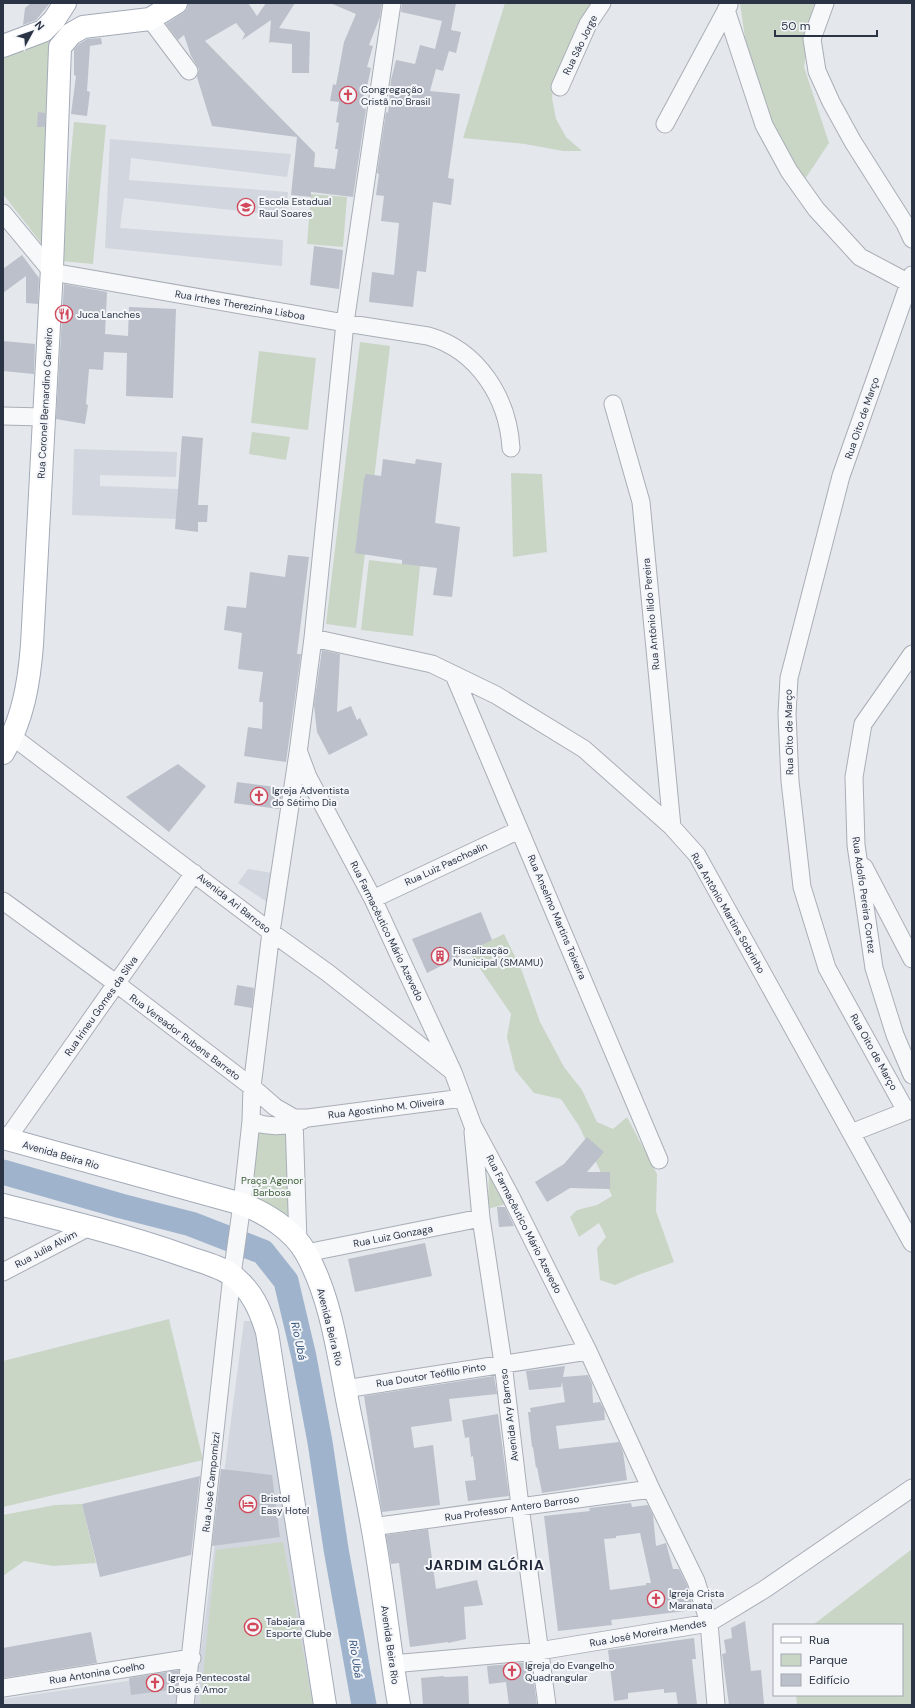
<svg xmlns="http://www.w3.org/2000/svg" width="915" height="1708" font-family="'DM Sans',sans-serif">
<rect width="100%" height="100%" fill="#e4e7ec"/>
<path fill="#d2d6de" d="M 110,139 L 291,154 L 287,177 L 131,158 L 129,180 L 288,192 L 286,216 L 124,198 L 120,228 L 283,240 L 282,266 L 105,248 Z
M 74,449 L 177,452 L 176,477 L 100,475 L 100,486 L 178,489 L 177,519 L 72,515 Z
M 248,869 L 279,874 L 273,906 L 238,883 Z
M 244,1321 L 258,1321 L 320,1705 L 3,1705 L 3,1699 L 189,1672 L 198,1672 Z"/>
<path fill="#c9d6c5" d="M 505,3 L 590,3 L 554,78 L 552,98 L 556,119 L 566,137 L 582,151 L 563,151 L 525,144 L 463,138 Z
M 740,3 L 816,3 L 813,7 L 804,67 L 829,143 L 803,182 L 770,124 L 747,52 Z
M 49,40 L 45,248 L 3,194 L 3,57 Z
M 74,122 L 106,125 L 93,264 L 61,261 Z
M 311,194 L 347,197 L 343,247 L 307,244 Z
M 360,342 L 390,346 L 356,628 L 326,624 Z
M 259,351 L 316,358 L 308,430 L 251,423 Z
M 252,432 L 290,437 L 286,460 L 249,454 Z
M 511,473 L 542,474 L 547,552 L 513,557 Z
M 369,560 L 420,566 L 413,636 L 361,630 Z
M 504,934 L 522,971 L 540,1022 L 564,1067 L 582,1090 L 597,1122 L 613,1129 L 627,1117 L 657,1174 L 656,1211 L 674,1262 L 638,1275 L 615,1285 L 600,1280 L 597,1248 L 606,1237 L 599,1223 L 579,1237 L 570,1217 L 577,1210 L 597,1205 L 612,1196 L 579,1126 L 561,1099 L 534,1093 L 515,1070 L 507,1037 L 511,1014 L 468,951 Z
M 289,1129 L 294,1218 L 252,1198 L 255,1133 Z
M 489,1171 L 509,1203 L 488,1209 Z
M 169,1319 L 203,1460 L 3,1507 L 3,1361 Z
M 82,1504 L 96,1563 L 53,1566 L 24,1561 L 3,1576 L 3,1515 L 55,1505 Z
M 283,1542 L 313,1705 L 200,1705 L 216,1550 Z
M 912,1549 L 912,1705 L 797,1705 L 796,1695 L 902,1695 L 902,1625 L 813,1625 Z"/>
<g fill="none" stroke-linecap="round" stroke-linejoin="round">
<path stroke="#9fb4cc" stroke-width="25" d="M 3,1172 L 121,1206 L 191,1224 L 263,1252 L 286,1281 L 304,1357 L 320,1442 L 336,1549 L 364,1705"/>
</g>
<path fill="#bbc0ca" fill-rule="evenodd" d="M 31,3 L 50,3 L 36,20 L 23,25 L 25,8 Z
M 188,3 L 248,3 L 257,16 L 266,3 L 295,3 L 279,28 L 310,32 L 309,73 L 292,73 L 292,44 L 270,42 L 269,44 L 271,20 L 242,40 L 245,34 L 236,23 L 205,41 L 315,153 L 314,167 L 335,169 L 338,149 L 335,149 L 339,123 L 336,122 L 339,102 L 330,101 L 333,84 L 336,85 L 344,42 L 356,14 L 330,3 L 382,3 L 380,17 L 369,45 L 373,46 L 367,67 L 371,68 L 367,87 L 365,86 L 362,108 L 366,109 L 353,197 L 311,192 L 311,197 L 291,195 L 297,137 L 212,126 L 197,77 L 199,69 L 191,56 L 184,35 L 178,40 L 166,24 L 183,13 L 187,9 Z
M 402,3 L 456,3 L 451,30 L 461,32 L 456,53 L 449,51 L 443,71 L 436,69 L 430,91 L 460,94 L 448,178 L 454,179 L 451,205 L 433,202 L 426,272 L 417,271 L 413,307 L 369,302 L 372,272 L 394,275 L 399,223 L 381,221 L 384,196 L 376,195 L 379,174 L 377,173 L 386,112 L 388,113 L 391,80 L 396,60 L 415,64 L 420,45 L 435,49 L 442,21 L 401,12 Z
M 101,38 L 102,44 L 90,46 L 87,91 L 90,92 L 87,116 L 71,114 L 76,76 L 74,75 L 74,49 L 79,44 L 87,39 Z
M 38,112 L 45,113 L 45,127 L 37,127 Z
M 314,246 L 343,250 L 339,289 L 310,285 Z
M 22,255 L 39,278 L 38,304 L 26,303 L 26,276 L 3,293 L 3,269 Z
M 64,284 L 107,292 L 105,334 L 128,336 L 129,307 L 176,309 L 173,398 L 126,396 L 127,353 L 104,352 L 103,370 L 89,369 L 86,404 L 88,405 L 85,424 L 56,419 Z
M 3,341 L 35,344 L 34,374 L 3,371 Z
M 182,436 L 203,438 L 198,505 L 208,505 L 207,522 L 198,522 L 198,532 L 175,529 Z
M 383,459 L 415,464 L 416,459 L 442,463 L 435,523 L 460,527 L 452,597 L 433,595 L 437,568 L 402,564 L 402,560 L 355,553 L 364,479 L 366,474 L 381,476 Z
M 288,555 L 309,557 L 297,654 L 301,654 L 286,762 L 244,756 L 248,727 L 262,729 L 263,702 L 259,702 L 263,672 L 238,669 L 242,633 L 224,630 L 227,606 L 246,608 L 250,572 L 285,577 Z
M 322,650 L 340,654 L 337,712 L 351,706 L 357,720 L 360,718 L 368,735 L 329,755 L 317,732 L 314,705 Z
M 178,764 L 206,786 L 169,832 L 126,797 Z
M 237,782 L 283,788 L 279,809 L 234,803 Z
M 481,912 L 492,940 L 427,973 L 412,939 Z
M 237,985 L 254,988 L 252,1008 L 234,1005 Z
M 587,1137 L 604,1152 L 587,1172 L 610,1172 L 610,1189 L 570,1188 L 547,1202 L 535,1182 L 564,1164 Z
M 497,1207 L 505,1207 L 514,1226 L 499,1227 Z
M 425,1243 L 432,1276 L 355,1292 L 348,1259 Z
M 565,1366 L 563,1377 L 588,1375 L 592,1384 L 593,1403 L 600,1402 L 604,1409 L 605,1420 L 556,1426 L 559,1449 L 619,1442 L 623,1452 L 627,1480 L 542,1493 L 537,1467 L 536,1468 L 533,1447 L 532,1447 L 528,1412 L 531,1412 L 530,1408 L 565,1402 L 562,1382 L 561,1387 L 529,1390 L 526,1371 Z
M 494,1376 L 497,1394 L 449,1399 L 452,1421 L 411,1427 L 414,1448 L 433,1445 L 440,1505 L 382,1512 L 364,1396 Z
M 498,1414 L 509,1496 L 468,1501 L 465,1481 L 476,1480 L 473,1456 L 471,1457 L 469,1437 L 465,1438 L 462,1420 Z
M 221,1469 L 272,1475 L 280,1537 L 212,1546 Z
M 200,1476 L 191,1555 L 100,1577 L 82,1504 Z
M 631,1503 L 632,1507 L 648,1505 L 653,1515 L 656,1546 L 666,1543 L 673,1569 L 679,1569 L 687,1585 L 694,1610 L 611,1620 L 612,1625 L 558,1631 L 544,1516 L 590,1511 L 589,1508 ZM 640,1533 L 651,1583 L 646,1583 L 646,1585 L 610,1590 L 604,1539 L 616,1538 L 616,1536 Z
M 428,1529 L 436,1589 L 477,1580 L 483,1605 L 464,1607 L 466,1639 L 448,1643 L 448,1642 L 410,1647 L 399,1563 L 391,1564 L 386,1535 Z
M 745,1621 L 751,1671 L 761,1670 L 764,1704 L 729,1705 L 722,1654 L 726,1653 L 724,1640 L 732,1638 L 731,1628 Z
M 91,1632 L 97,1663 L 3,1678 L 3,1648 Z
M 694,1638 L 696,1659 L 692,1659 L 697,1705 L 678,1705 L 676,1692 L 664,1693 L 664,1689 L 628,1693 L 628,1699 L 614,1701 L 608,1650 Z
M 531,1662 L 537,1705 L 509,1705 L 506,1682 L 489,1684 L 487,1666 Z
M 179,1670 L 177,1689 L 131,1695 L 129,1678 Z
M 444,1676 L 444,1677 L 468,1676 L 469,1705 L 423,1705 L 421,1678 Z"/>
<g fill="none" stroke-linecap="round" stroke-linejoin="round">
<defs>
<path id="minor" d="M 825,3 L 812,39 L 817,71 L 831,102 L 853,142 L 905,224 L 912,239
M 726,10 L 764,125 L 789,171 L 816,209 L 860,257 L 909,283
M 150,19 L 189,71
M 560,87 L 588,24 L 602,3
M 665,124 L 729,5
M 3,213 L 52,272 L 345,323 L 428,336 C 478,350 508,398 511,448
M 613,404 L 641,502 L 672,827
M 3,416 L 44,417
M 313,638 L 432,664 L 496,695 L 584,749 L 672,827 L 697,855 L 912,1243
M 912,654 L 863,724 L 854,777 L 856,845 L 874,968 L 895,1035 L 912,1075
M 454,675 L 659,1160
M 13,737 L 271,932 L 328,973 L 451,1070
M 299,753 L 308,777 L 373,899 L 453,1072 L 473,1126 L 511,1197 L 588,1351 L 651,1489 L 696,1581 L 709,1623 L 716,1705
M 864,867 L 912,959
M 373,899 L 519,830
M 3,901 L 117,984 L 252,1087 L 275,1107 L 294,1118 L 308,1118 L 463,1098
M 906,1111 L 827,968 L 802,887 L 790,781 L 787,714 L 789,678 L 841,476 L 912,275
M 294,1118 L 298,1242
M 251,1121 C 269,1128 284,1127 303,1120
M 473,1132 L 481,1218 L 503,1363 L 520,1506 L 547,1705
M 851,1133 L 912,1109
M 7,1139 L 194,873
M 306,1253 L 481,1218
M 3,1272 L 89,1227
M 345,1389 L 588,1351
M 372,1527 L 651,1489
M 392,1664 L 539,1651 L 709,1623 L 765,1589 L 912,1488
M 3,1688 L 192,1658
M 185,1705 L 232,1275 L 242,1204 L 251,1121 L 252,1087 L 271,932 L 298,753 L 313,638 L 345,323 L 392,3"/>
<path id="major" d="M 3,46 L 43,31 L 54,20 L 65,3
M 60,47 L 71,34 L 83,27 L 150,19 L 176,3
M 3,753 C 23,720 29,683 32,645 L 52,268 L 60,47
M 3,1138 L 242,1204 C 266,1213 293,1230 306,1253 C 331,1298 338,1353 348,1404 C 356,1444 365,1485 372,1525 C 383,1585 389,1645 399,1705
M 3,1205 C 64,1220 126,1235 185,1256 C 201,1262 220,1266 233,1276 C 252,1291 260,1309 267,1332 L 325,1705"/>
</defs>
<use href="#minor" stroke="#a9aeb7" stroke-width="19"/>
<use href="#major" stroke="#a3abb8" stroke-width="24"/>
<use href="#minor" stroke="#f7f8fa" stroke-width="17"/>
<use href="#major" stroke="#fff" stroke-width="22"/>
</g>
<defs>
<symbol id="church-ring" viewBox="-11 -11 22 22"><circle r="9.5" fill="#f4f6f9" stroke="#d1495b" stroke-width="1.5"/><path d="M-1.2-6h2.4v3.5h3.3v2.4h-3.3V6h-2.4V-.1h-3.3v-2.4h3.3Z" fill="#d1495b"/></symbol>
<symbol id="school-ring" viewBox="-11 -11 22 22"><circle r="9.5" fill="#f4f6f9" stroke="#d1495b" stroke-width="1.5"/><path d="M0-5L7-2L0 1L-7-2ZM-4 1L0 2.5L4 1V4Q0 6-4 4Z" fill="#d1495b"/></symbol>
<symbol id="restaurant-ring" viewBox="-11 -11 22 22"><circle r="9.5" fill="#f4f6f9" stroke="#d1495b" stroke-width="1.5"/><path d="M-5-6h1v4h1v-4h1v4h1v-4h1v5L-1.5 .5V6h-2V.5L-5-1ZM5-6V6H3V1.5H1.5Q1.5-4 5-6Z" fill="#d1495b"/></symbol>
<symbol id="building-ring" viewBox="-11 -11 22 22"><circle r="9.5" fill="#f4f6f9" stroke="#d1495b" stroke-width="1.5"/><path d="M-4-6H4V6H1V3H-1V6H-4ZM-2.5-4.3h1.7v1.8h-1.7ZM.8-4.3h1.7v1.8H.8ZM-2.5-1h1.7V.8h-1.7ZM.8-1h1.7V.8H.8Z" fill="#d1495b"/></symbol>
<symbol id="hotel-ring" viewBox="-11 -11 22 22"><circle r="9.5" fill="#f4f6f9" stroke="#d1495b" stroke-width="1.5"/><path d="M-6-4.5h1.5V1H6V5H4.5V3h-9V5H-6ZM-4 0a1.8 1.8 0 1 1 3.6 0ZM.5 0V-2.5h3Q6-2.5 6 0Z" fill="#d1495b"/></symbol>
<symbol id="stadium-ring" viewBox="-11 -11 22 22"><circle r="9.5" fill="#f4f6f9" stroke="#d1495b" stroke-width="1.5"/><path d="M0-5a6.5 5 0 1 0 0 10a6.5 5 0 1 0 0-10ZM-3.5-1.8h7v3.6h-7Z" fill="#d1495b"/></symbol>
</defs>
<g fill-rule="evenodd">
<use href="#church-ring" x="338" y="85" width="20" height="20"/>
<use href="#school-ring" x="236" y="197" width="20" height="20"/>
<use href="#restaurant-ring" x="54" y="304" width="20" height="20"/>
<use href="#church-ring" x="249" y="786" width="20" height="20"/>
<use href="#building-ring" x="430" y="946" width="20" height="20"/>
<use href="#hotel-ring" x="238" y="1494" width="20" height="20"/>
<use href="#church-ring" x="646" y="1589" width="20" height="20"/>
<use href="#stadium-ring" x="243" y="1617" width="20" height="20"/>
<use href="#church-ring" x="502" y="1661" width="20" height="20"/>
<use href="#church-ring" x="145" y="1673" width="20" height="20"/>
</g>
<g text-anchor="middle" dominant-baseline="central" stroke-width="4" stroke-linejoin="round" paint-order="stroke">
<g font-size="10" fill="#2b3445" stroke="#f4f6f9">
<text transform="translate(580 45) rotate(-64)">Rua São Jorge</text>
<text transform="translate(240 305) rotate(10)">Rua Irthes Therezinha Lisboa</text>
<text transform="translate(45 403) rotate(-87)">Rua Coronel Bernardino Carneiro</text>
<text transform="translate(862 418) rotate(-71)">Rua Oito de Março</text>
<text transform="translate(651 614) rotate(-95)">Rua Antônio Ilido Pereira</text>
<text transform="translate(789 732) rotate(-91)">Rua Oito de Março</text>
<text transform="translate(446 864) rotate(-25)">Rua Luiz Paschoalin</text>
<text transform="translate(864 895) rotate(82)">Rua Adolfo Pereira Cortez</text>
<text transform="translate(234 903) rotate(38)">Avenida Ari Barroso</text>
<text transform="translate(728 913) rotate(60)">Rua Antônio Martins Sobrinho</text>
<text transform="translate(557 917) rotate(67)">Rua Anselmo Martins Teixeira</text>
<text transform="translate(387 931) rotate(64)">Rua Farmacêutico Mário Azevedo</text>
<text transform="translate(101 1006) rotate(-55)">Rua Irineu Gomes da Silva</text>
<text transform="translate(185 1037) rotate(37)">Rua Vereador Rubens Barreto</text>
<text transform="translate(874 1052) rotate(61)">Rua Oito de Março</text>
<text transform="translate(386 1108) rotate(-7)">Rua Agostinho M. Oliveira</text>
<text transform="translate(61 1155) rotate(16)">Avenida Beira Rio</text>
<text transform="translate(524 1224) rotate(63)">Rua Farmacêutico Mário Azevedo</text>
<text transform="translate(393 1236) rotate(-11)">Rua Luiz Gonzaga</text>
<text transform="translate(46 1249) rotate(-28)">Rua Julia Alvim</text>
<text transform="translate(330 1327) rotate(76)">Avenida Beira Rio</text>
<text transform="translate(431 1375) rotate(-9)">Rua Doutor Teófilo Pinto</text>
<text transform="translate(509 1415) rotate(-97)">Avenida Ary Barroso</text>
<text transform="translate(211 1482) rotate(-84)">Rua José Campomizzi</text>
<text transform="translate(512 1508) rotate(-8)">Rua Professor Antero Barroso</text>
<text transform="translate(648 1633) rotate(-10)">Rua José Moreira Mendes</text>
<text transform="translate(390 1645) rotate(82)">Avenida Beira Rio</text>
<text transform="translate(97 1673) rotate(-9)">Rua Antonina Coelho</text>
</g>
<g font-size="10" fill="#2b3445" stroke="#f4f6f9" text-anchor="start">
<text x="361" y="89">Congregação<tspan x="361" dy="12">Cristã no Brasil</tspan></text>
<text x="259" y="201">Escola Estadual<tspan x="259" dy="12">Raul Soares</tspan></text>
<text x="77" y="314">Juca Lanches</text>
<text x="272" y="790">Igreja Adventista<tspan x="272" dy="12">do Sétimo Dia</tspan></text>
<text x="453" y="950">Fiscalização<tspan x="453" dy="12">Municipal (SMAMU)</tspan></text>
<text x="261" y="1498">Bristol<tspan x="261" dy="12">Easy Hotel</tspan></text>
<text x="669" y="1593">Igreja Crista<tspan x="669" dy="12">Maranata</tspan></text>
<text x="266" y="1621">Tabajara<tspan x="266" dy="12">Esporte Clube</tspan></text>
<text x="525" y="1665">Igreja do Evangelho<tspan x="525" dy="12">Quadrangular</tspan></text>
<text x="168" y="1677">Igreja Pentecostal<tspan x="168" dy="12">Deus é Amor</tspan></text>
</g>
<g font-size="10" fill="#3f6138" stroke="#f4f6f9">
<text x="272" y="1180">Praça Agenor<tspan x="272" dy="12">Barbosa</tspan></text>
</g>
<g font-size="11" font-style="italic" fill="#34527a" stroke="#f4f6f9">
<text transform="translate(299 1341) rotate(78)">Rio Ubá</text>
<text transform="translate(356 1659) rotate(81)">Rio Ubá</text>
</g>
<g font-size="14" font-weight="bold" letter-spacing="1" fill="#1d2536" stroke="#f4f6f9">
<text x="485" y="1565">JARDIM GLÓRIA</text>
</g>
</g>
<rect width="915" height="1708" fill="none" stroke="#2b3445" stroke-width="8"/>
<rect x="773" y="1624" width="130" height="72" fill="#f4f6f9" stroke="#a4a8b1"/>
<rect x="781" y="1637" width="20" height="6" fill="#ffffff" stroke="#a4a8b1"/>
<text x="809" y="1644" font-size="12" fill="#2b3445">Rua</text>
<rect x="781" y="1654" width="20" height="12" fill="#c9d6c5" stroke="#a4a8b1"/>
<text x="809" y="1664" font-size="12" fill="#2b3445">Parque</text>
<rect x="781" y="1674" width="20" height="12" fill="#bbc0ca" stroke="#a4a8b1"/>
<text x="809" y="1684" font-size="12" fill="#2b3445">Edifício</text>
<g transform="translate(32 32) rotate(50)" stroke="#f4f6f9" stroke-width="3" paint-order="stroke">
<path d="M0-3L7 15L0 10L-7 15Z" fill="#2b3445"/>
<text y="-6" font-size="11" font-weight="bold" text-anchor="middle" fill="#2b3445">N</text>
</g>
<path d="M775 30v6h102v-6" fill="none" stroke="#2b3445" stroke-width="2"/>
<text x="781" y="30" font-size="12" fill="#2b3445" stroke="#f4f6f9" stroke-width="3" paint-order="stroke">50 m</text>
</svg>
